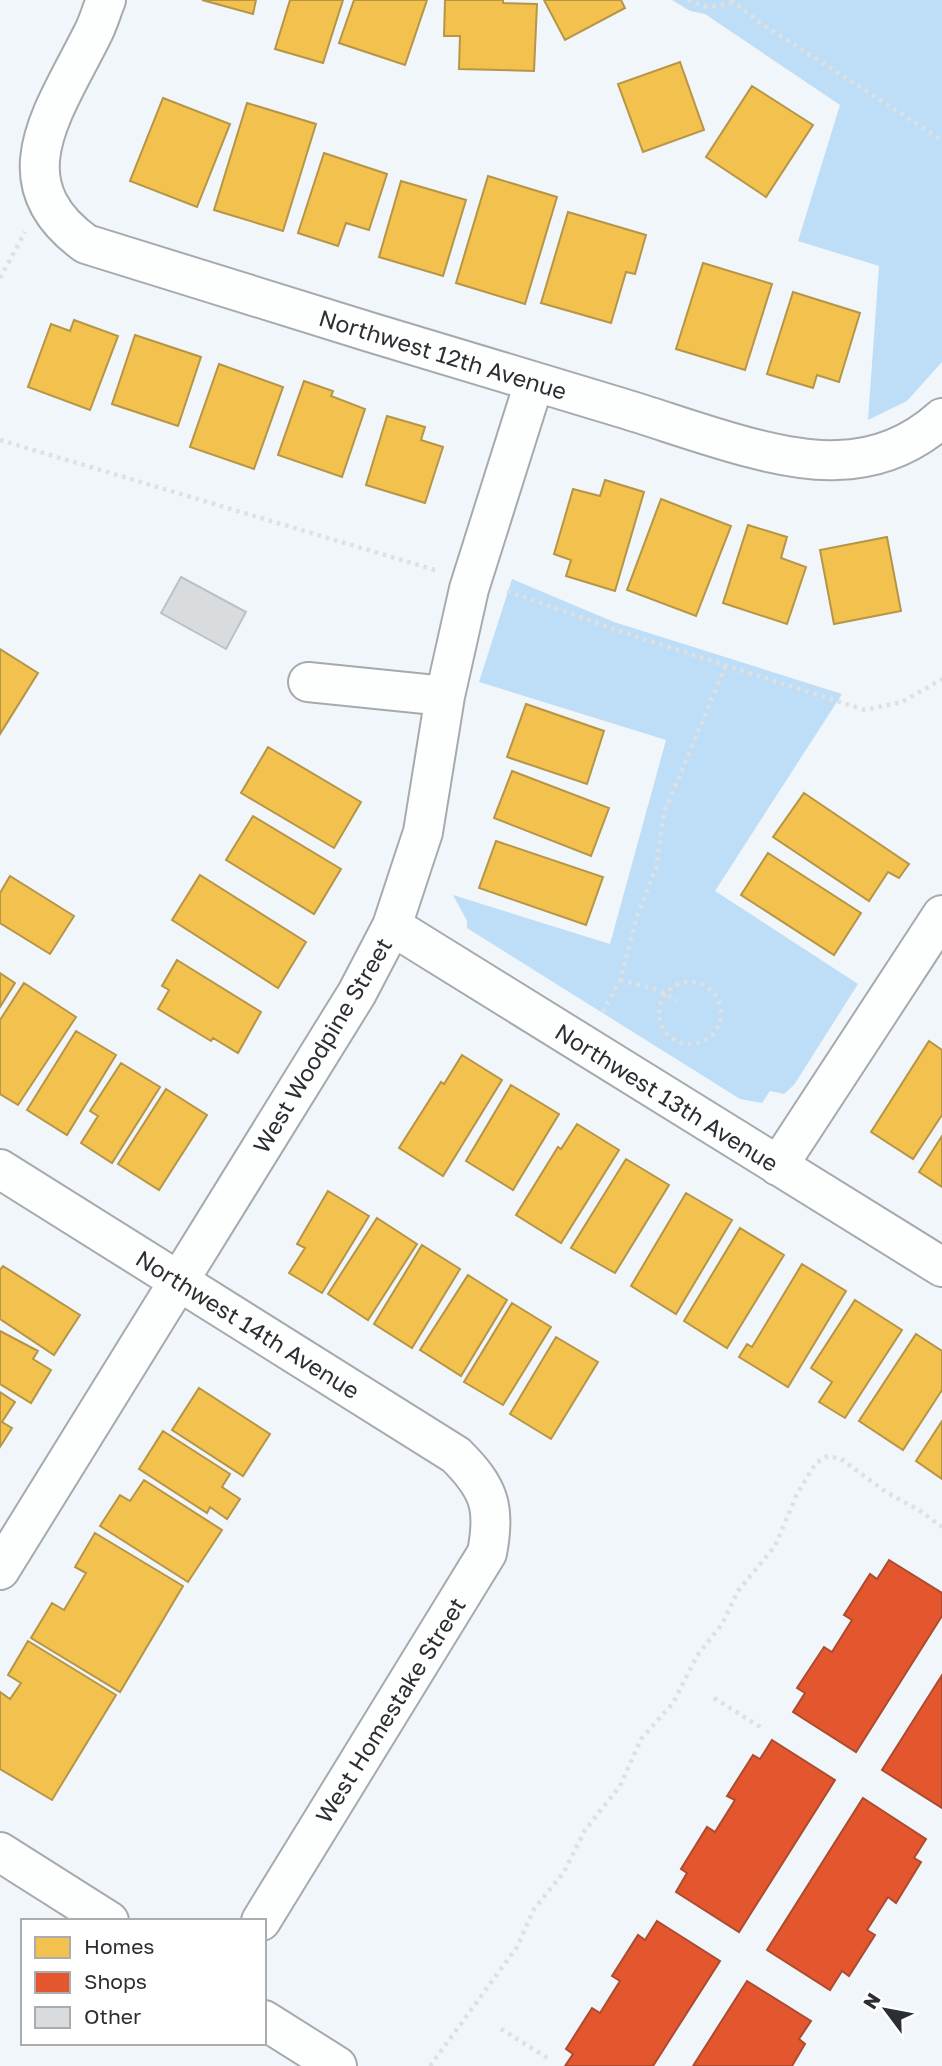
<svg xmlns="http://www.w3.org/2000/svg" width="942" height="2066" font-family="'Golos Text',sans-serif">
<rect width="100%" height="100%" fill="#f1f6fa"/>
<path fill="#bedef7" d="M 672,0 L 942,0 L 942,362 L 907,401 L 868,420 L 879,266 L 798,241 L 840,105 L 705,14 L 690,11 Z
M 512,579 L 614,622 L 842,694 L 715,891 L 858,984 L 794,1085 L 784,1094 L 770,1091 L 762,1103 L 740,1099 L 467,928 L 467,921 L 453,895 L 610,944 L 666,740 L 479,682 Z"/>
<path fill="#f2c14e" stroke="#b69546" stroke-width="2" d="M 202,0 L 256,0 L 253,14 Z
M 290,0 L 343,0 L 323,63 L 275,49 Z
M 354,0 L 427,0 L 405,65 L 339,43 Z
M 445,0 L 503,0 L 503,3 L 537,4 L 534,71 L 459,69 L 460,36 L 444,36 Z
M 544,0 L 621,0 L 625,8 L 565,40 Z
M 680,62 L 704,130 L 643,152 L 618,84 Z
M 752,86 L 813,125 L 766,197 L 706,157 Z
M 163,98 L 230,124 L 197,207 L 130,181 Z
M 247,103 L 316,124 L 283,231 L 214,210 Z
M 324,153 L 387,174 L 369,230 L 346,223 L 338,246 L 298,233 Z
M 488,176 L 557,197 L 525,304 L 456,283 Z
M 401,181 L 466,200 L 443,276 L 379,257 Z
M 568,212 L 646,235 L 635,274 L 626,272 L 611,323 L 541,303 Z
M 703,263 L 772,284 L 745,370 L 676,349 Z
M 793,292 L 860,313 L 839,382 L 817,375 L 813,388 L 767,374 Z
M 74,320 L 118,336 L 90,410 L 28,387 L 51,324 L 70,331 Z
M 135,335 L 201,357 L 178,426 L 112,404 Z
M 219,364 L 283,387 L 254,469 L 190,447 Z
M 304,381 L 333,391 L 331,396 L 365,409 L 342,477 L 278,455 Z
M 387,416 L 425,427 L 421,440 L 443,447 L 425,503 L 366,485 Z
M 605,480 L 644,492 L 615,591 L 566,576 L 571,560 L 554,554 L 573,489 L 600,496 Z
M 661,499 L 731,526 L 696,616 L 627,590 Z
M 748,525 L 787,537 L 781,558 L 806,567 L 787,624 L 723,603 Z
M 887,537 L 901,611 L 834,624 L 820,550 Z
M 0,649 L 38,673 L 0,734 Z
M 526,704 L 604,731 L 587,784 L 507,757 Z
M 268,747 L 361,802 L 334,848 L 241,793 Z
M 512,771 L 609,808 L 591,856 L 494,818 Z
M 804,793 L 909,864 L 899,878 L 888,872 L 869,901 L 773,837 Z
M 253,816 L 341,869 L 314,914 L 226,860 Z
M 496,841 L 603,877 L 586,925 L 479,888 Z
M 768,853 L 861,913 L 834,955 L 741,895 Z
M 200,875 L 306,942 L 278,988 L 172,920 Z
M 10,876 L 74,916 L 50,954 L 0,923 L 0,893 Z
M 177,960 L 261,1012 L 238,1053 L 213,1038 L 211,1041 L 158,1009 L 169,990 L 162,986 Z
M 0,973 L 15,983 L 0,1007 Z
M 24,983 L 76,1017 L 18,1105 L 0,1094 L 0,1020 Z
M 76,1031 L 116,1055 L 67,1135 L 27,1110 Z
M 929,1041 L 942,1050 L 942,1115 L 913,1159 L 871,1132 Z
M 462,1055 L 502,1080 L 443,1176 L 399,1148 L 441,1082 L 444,1084 Z
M 121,1063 L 160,1087 L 112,1163 L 81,1143 L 98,1116 L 90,1111 Z
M 511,1085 L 559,1114 L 513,1190 L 466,1161 Z
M 166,1089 L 207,1115 L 159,1190 L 118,1164 Z
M 577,1124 L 619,1150 L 561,1243 L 516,1215 L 558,1147 L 561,1149 Z
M 942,1136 L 942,1187 L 919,1172 Z
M 626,1159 L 669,1185 L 615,1273 L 571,1248 Z
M 328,1191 L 369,1216 L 322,1293 L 289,1273 L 305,1248 L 297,1244 Z
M 686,1193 L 732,1220 L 676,1314 L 631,1286 Z
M 377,1218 L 417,1244 L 368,1320 L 328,1294 Z
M 740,1228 L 784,1255 L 727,1348 L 684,1321 Z
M 422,1245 L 460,1269 L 412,1348 L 374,1324 Z
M 802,1264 L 846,1291 L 788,1387 L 739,1357 L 747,1344 L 752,1347 Z
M 3,1266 L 80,1315 L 54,1355 L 0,1319 L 0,1270 Z
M 468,1275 L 507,1300 L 461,1376 L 420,1350 Z
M 855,1300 L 902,1330 L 845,1418 L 819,1402 L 832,1382 L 811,1368 Z
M 512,1303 L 551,1327 L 503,1405 L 464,1382 Z
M 0,1331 L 38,1351 L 33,1359 L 51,1370 L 31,1403 L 0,1384 Z
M 916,1334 L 942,1351 L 942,1390 L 903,1450 L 859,1421 Z
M 556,1337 L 598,1362 L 551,1439 L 510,1414 Z
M 199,1388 L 270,1434 L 243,1476 L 172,1430 Z
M 0,1392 L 15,1402 L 2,1422 L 12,1428 L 0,1447 Z
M 942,1421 L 942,1479 L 916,1461 Z
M 163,1431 L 230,1474 L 222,1487 L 240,1499 L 227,1519 L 210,1507 L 207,1513 L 139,1469 Z
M 144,1480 L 222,1530 L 188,1582 L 100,1526 L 120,1495 L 130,1501 Z
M 95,1533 L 183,1586 L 120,1692 L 31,1638 L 52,1603 L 64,1610 L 86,1573 L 75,1567 Z
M 28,1641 L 116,1695 L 52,1800 L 0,1769 L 0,1692 L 10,1699 L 21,1683 L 8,1675 Z"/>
<path fill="#e4572e" stroke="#ac4b30" stroke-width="2" d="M 889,1560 L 942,1593 L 942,1616 L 856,1752 L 793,1712 L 805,1693 L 797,1688 L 824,1647 L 832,1652 L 852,1620 L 844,1615 L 870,1574 L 877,1579 Z
M 942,1675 L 942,1808 L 882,1770 Z
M 772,1740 L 835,1780 L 739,1932 L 676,1892 L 687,1873 L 681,1869 L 707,1827 L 715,1832 L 735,1800 L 727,1796 L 753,1755 L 760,1759 Z
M 863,1798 L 926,1839 L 914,1858 L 921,1862 L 896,1903 L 888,1897 L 867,1930 L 875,1935 L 849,1976 L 842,1971 L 830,1990 L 767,1950 Z
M 657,1921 L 720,1961 L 653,2066 L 565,2066 L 573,2054 L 566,2049 L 592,2008 L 600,2013 L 620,1981 L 612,1976 L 638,1935 L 645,1940 Z
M 747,1981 L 811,2021 L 799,2039 L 805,2044 L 792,2066 L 693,2066 Z"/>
<path fill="#d8dcdf" stroke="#bcc1c4" stroke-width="2" d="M 181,577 L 246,612 L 226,649 L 161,613 Z"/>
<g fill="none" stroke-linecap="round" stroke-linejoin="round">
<defs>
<path id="minor" d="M 106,0 C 101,12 98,24 92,35 C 53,113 0,182 86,244 C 264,300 443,355 622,408 C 683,426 775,463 837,460 C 878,459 912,445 942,418
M 308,682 L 445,696
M 392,926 L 942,1267
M 778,1166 L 942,915
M 0,1169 L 456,1455 C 489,1488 496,1507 487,1553 L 261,1921
M 0,1570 L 357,993 L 392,926 L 423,832 L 445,696 L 469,589 L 534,383
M 0,1852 L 109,1921
M 264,2020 L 337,2066"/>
</defs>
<use href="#minor" stroke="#a6aaae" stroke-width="42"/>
<path stroke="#dee0e1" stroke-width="4.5" stroke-dasharray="3.5 5" stroke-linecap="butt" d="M 688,0 L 707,7 L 731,3
M 731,0 L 759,22 L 942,140
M 0,278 L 25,232
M 0,440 L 435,570
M 507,591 L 628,634 L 865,710 L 902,702 L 942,679
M 620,980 L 658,990 L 677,1001
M659 1013a31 31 0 1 1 62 0a31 31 0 1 1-62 0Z
M 603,1012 L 620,980 L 637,916 L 656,868 L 664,813 L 726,665
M 714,1698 L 762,1728
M 501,2029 L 549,2059
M 430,2066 L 517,1947 L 534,1909 L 564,1872 L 585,1830 L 620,1786 L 641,1739 L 673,1703 L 697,1656 L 722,1624 L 738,1591 L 775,1546 L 797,1494 L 816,1463 L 828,1456 L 841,1459 L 886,1492 L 919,1510 L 942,1527"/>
<use href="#minor" stroke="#fdfefe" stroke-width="38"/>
</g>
<g text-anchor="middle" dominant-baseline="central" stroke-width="7" stroke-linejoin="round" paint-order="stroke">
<g font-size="23" fill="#2b2f33" stroke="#fff">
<text transform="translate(443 354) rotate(17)">Northwest 12th Avenue</text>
<text transform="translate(322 1045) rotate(-59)">West Woodpine Street</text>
<text transform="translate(667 1097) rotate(32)">Northwest 13th Avenue</text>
<text transform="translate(248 1324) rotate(32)">Northwest 14th Avenue</text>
<text transform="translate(390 1710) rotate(-58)">West Homestake Street</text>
</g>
</g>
<rect x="21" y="1919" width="245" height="126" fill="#ffffff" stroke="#aaacad" stroke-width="2"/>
<rect x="35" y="1937" width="35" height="21" fill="#f2c14e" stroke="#aaacad" stroke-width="2"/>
<text x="84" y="1954" font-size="21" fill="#2b2f33">Homes</text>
<rect x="35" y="1972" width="35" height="21" fill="#e4572e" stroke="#aaacad" stroke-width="2"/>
<text x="84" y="1989" font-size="21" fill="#2b2f33">Shops</text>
<rect x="35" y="2007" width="35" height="21" fill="#d8dcdf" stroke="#aaacad" stroke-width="2"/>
<text x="84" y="2024" font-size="21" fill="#2b2f33">Other</text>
<g transform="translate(886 2010) rotate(302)" stroke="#ffffff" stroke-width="5" paint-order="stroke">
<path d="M0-5L12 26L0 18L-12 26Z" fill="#2b2f33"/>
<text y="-10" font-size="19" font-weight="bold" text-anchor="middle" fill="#2b2f33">N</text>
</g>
</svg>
